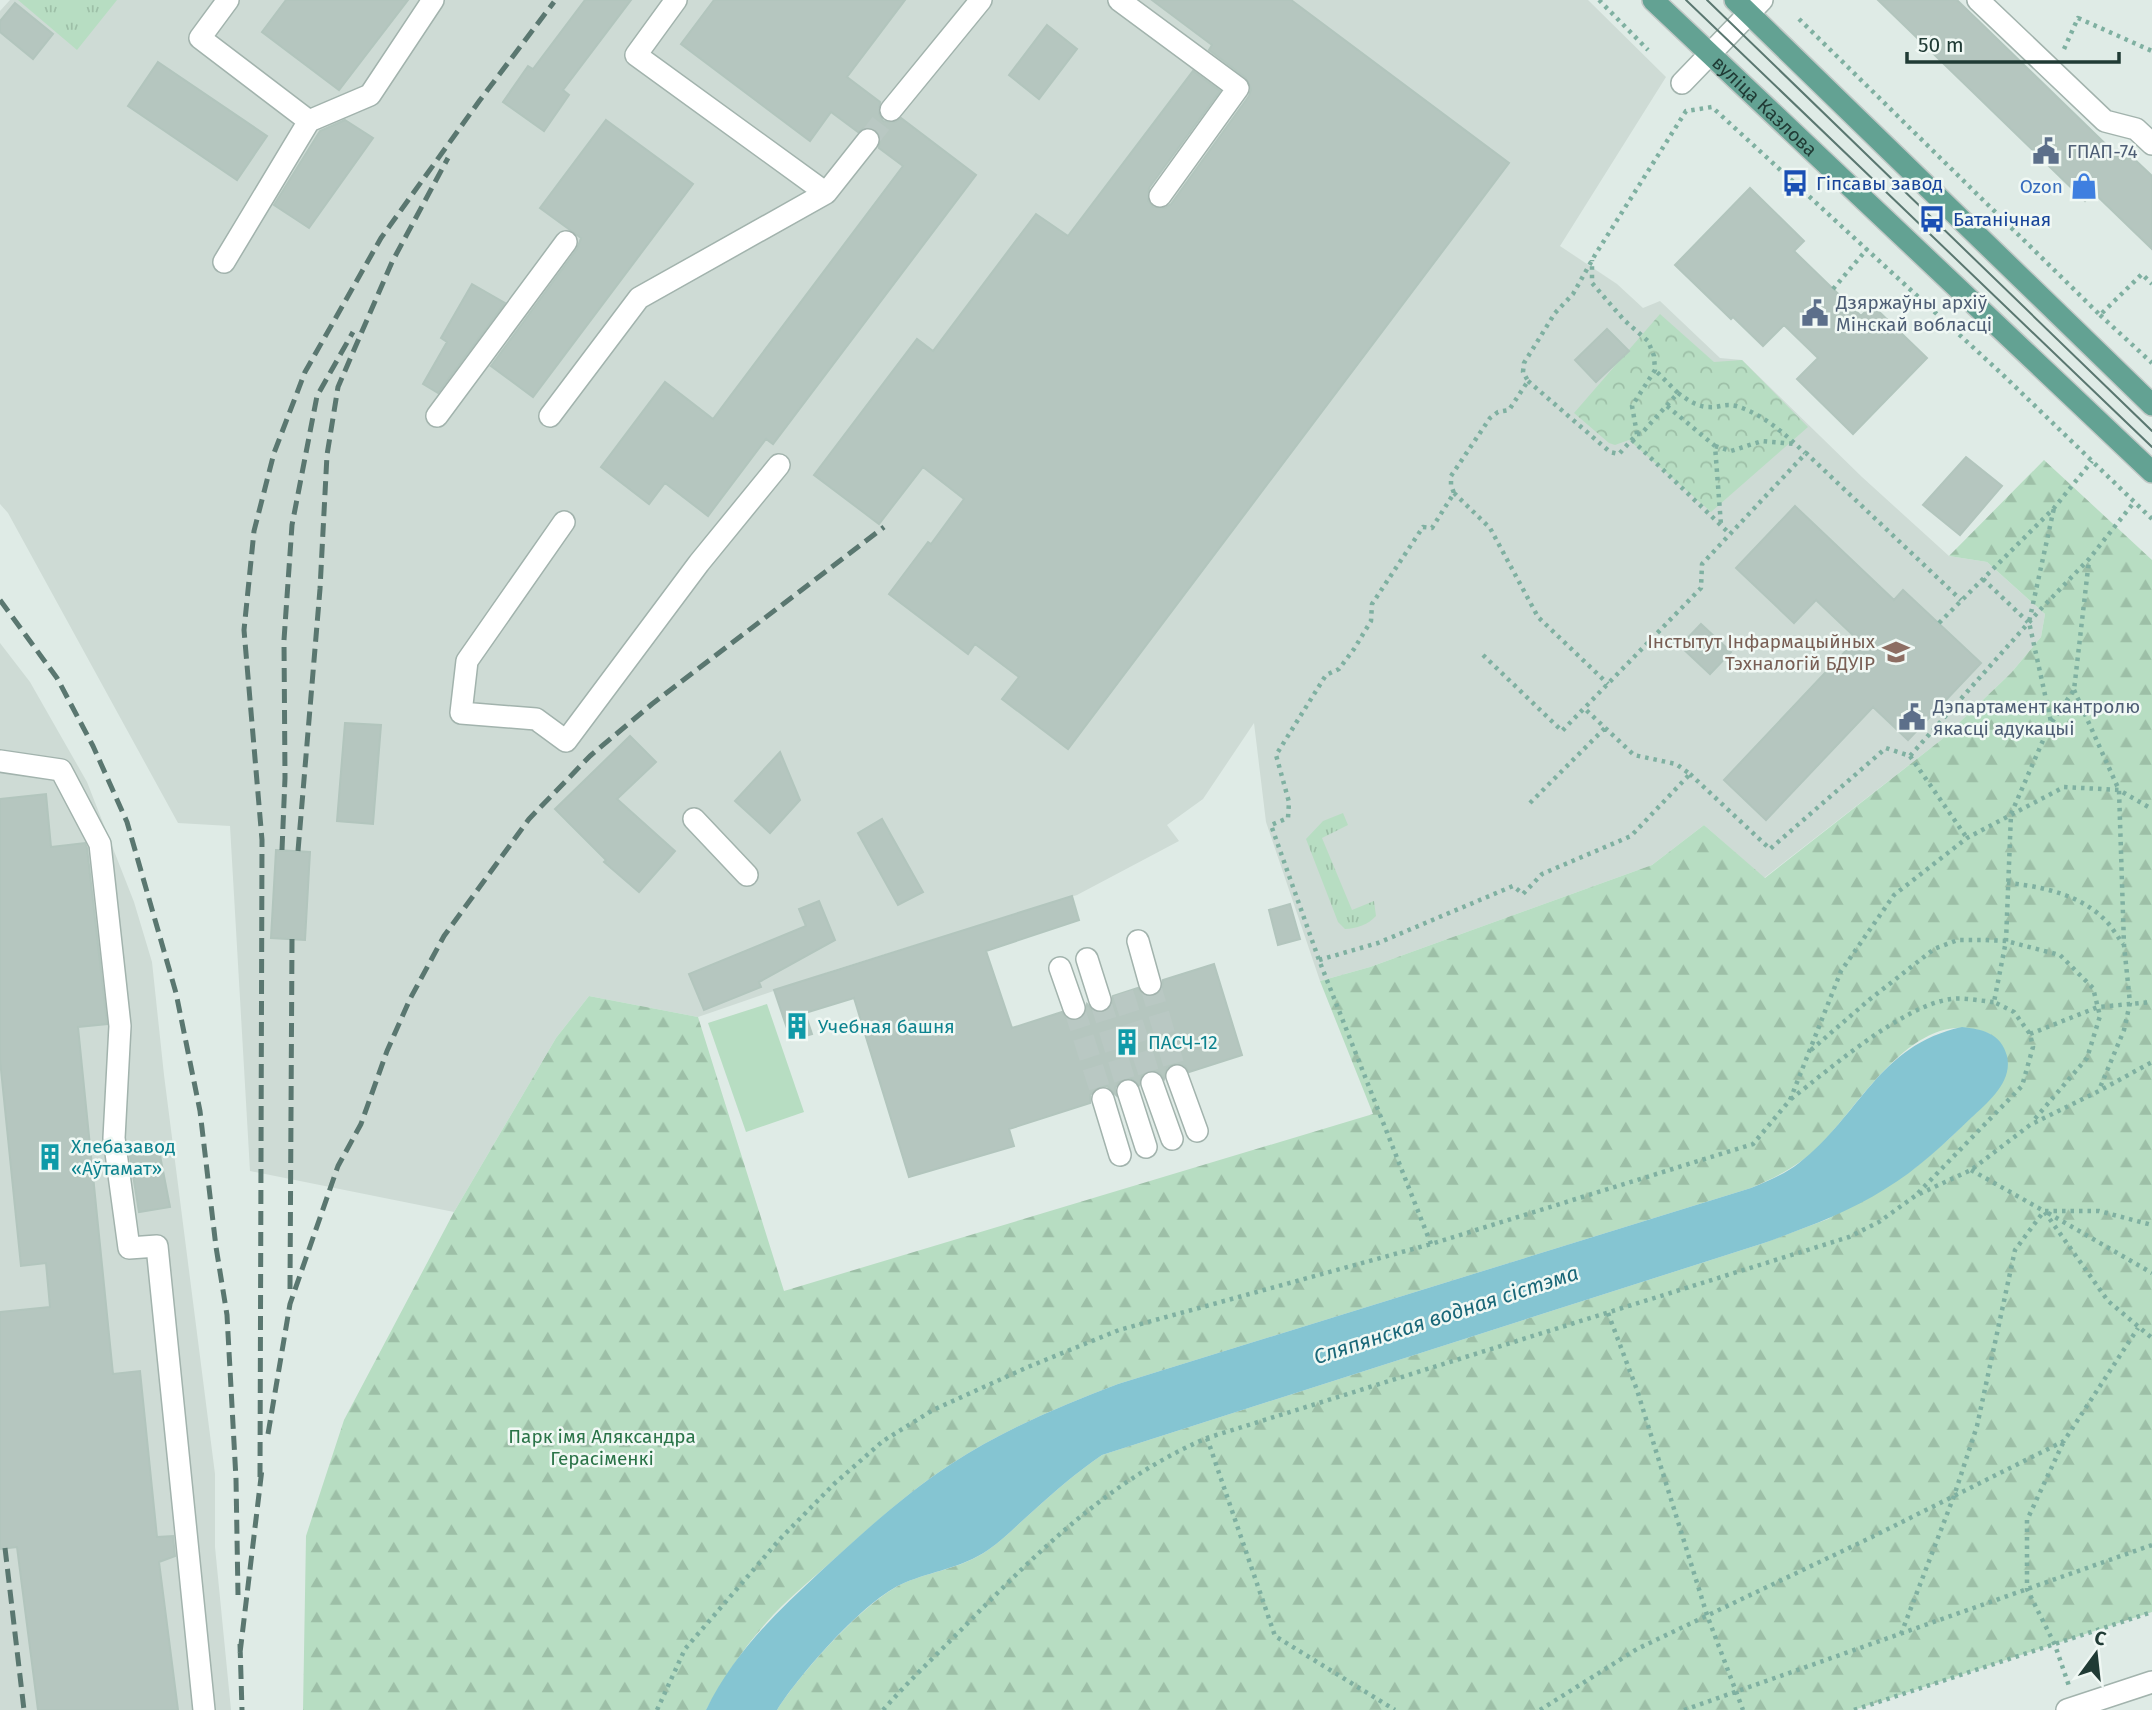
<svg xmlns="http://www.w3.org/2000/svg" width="2152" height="1710" font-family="'Fira Sans',sans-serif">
<defs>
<pattern id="grass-tufts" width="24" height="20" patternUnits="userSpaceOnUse" patternTransform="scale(1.75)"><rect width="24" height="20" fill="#b7ddc2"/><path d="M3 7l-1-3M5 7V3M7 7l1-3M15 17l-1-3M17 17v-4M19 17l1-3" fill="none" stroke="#9dbfa7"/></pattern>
<pattern id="forest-firs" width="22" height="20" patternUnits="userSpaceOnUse" patternTransform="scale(1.75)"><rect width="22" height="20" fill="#b7ddc2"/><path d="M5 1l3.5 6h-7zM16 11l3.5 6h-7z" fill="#9dbfa7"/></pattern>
<pattern id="park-crowns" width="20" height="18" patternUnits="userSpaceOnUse" patternTransform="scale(1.75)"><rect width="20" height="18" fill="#b7ddc2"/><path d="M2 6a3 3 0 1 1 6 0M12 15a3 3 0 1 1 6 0" fill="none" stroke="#9dbfa7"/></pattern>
</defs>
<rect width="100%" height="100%" fill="#dfebe6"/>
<path fill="#cedbd5" d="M 10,0 L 1588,0 L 1666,77 L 1560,246 L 1617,284 L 1643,308 L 1660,301 L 1720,358 L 1742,360 L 1862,477 L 1949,556 L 1987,562 L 2045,614 L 2041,637 L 2011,673 L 1941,740 L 1764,878 L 1704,825 L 1652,865 L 1370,967 L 1320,981 L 1266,822 L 1254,723 L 1203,799 L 1167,825 L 1179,841 L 1077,895 L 837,969 L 698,1017 L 589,996 L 556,1038 L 454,1212 L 250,1171 L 230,826 L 178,823 L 8,513 L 0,504 L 0,11 Z
M 0,643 L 30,682 L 87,782 L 134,902 L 152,962 L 164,1075 L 215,1474 L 215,1547 L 231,1710 L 0,1710 Z"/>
<path fill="url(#grass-tufts)" d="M 18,0 L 117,0 L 77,50 Z
M 1343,813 L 1348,825 L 1322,838 L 1352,910 L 1374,901 L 1376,916 C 1369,924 1356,929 1345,929 L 1338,922 L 1306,839 L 1323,821 Z"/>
<path fill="url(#forest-firs)" d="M 2044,460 L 2152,560 L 2152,1612 L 1854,1710 L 777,1710 C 801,1673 864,1601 904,1583 C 932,1571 963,1568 988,1550 C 1004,1539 1017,1525 1032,1512 C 1055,1491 1077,1472 1102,1455 L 1764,1243 L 1828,1219 L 1915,1168 L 1950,1138 L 1992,1097 L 2003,1047 C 1994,1034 1988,1032 1973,1029 C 1909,1016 1858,1107 1820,1145 C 1800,1165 1777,1177 1751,1188 L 1118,1384 C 1060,1406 1003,1430 951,1464 C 908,1492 870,1527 832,1561 C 810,1581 785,1601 766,1623 C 742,1650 723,1679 706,1710 L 303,1710 L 306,1536 L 344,1420 L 454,1212 L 556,1038 L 589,996 L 698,1017 L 784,1291 L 1373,1114 L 1320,981 L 1370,967 L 1652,865 L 1704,825 L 1765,878 L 1941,740 L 2011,673 L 2041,637 L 2045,614 L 1987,562 L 1949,556 Z"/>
<path fill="url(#park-crowns)" d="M 1660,314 L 1714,362 L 1742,360 L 1808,427 L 1711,512 L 1629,440 L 1615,445 L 1609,443 L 1574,413 Z"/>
<path fill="#b7ddc2" d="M 767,1004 L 804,1112 L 746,1132 L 708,1023 Z"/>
<path fill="#85c5d2" d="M 1962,1027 C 1982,1029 2001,1033 2007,1056 C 2013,1082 1988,1102 1971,1118 C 1945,1143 1917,1170 1885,1189 C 1847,1213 1805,1228 1764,1243 L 1102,1455 C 1077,1472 1055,1491 1032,1512 C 1017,1525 1004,1539 988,1550 C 962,1568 932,1571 904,1583 C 864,1600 801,1673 777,1710 L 706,1710 C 734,1653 774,1615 820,1572 C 861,1534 904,1495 951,1464 C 1003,1430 1060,1406 1118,1384 L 1751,1188 C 1768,1181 1785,1174 1799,1163 C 1860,1116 1878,1045 1962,1027 Z"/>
<path fill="#b5c6bf" stroke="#b2c5bd" stroke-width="2" d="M 286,0 L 408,0 L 339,90 L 262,32 Z
M 585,0 L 631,0 L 563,90 L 569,95 L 544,131 L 503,102 L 528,66 L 533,69 Z
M 714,0 L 905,0 L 847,77 L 880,102 L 879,114 L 883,121 L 895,122 L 901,118 L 976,175 L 773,444 L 766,439 L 708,516 L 665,483 L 649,504 L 601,467 L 665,382 L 713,419 L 903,166 L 879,148 L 880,136 L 876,129 L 864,128 L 858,132 L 831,112 L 810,141 L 681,44 Z
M 1152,0 L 1291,0 L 1509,163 L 1068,749 L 1002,699 L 1019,677 L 975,644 L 968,654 L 889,594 L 928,542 L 931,544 L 964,499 L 923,467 L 879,524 L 814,475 L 917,339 L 933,351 L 1036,214 L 1068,236 L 1193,71 L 1220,91 L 1149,188 L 1148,201 L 1153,207 L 1165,208 L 1171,204 L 1249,96 L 1251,89 L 1246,78 L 1209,50 L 1212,45 Z
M 1878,0 L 1957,0 L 2123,161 L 2130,155 L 2152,176 L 2152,249 L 2093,192 L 2085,201 Z
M 15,3 L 53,34 L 33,59 L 0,32 L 0,21 Z
M 1047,25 L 1077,49 L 1039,99 L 1009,75 Z
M 158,62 L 267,136 L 237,180 L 128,106 Z
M 345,120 L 373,138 L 309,228 L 274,205 L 320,131 Z
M 606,120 L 693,184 L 533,397 L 491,366 L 577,249 L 581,238 L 540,208 Z
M 1750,188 L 1804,241 L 1794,251 L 1861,316 L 1872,305 L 1927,358 L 1853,434 L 1797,379 L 1818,358 L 1784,325 L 1763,346 L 1733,317 L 1731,319 L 1675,265 Z
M 472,284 L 505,303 L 438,393 L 423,384 L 447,342 L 441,338 Z
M 1607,329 L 1629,351 L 1596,382 L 1575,360 Z
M 1966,457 L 2002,486 L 1960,535 L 1923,505 Z
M 1795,506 L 1894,600 L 1903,590 L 1981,663 L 1908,740 L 1873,707 L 1766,820 L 1724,780 L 1857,639 L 1816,600 L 1794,623 L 1736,568 Z
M 1701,624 L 1731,652 L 1710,674 L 1680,646 Z
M 345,723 L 381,725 L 373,824 L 337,821 Z
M 630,736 L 656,762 L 617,799 L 675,851 L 639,892 L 604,862 L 606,860 L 555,809 Z
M 780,752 L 800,800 L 770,833 L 735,801 Z
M 46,794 L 51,847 L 85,843 L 87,848 L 107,1024 L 78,1027 L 113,1374 L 140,1371 L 157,1537 L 173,1536 L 175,1556 L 159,1562 L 178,1710 L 38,1710 L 17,1547 L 0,1549 L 0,1312 L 50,1307 L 46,1263 L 21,1266 L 0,1060 L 0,799 Z
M 882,819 L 923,892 L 898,905 L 858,833 Z
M 276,850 L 310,852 L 305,940 L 271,938 Z
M 1072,896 L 1079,920 L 986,951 L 1012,1028 L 1062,1012 L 1066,1018 L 1078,1021 L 1084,1016 L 1087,1004 L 1092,1010 L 1103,1013 L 1110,1008 L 1113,996 L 1138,988 L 1146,996 L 1154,996 L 1162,988 L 1163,980 L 1214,964 L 1242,1055 L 1189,1072 L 1185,1066 L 1173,1064 L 1167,1068 L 1164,1079 L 1160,1073 L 1148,1070 L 1142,1075 L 1139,1085 L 1130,1078 L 1119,1082 L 1115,1088 L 1116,1095 L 1107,1086 L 1099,1087 L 1090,1095 L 1090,1103 L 1009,1129 L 1014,1146 L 909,1177 L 854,998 L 805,1013 L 812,1034 L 791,1040 L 774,990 Z
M 819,901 L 835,940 L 759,982 L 761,987 L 704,1010 L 689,974 L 806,926 L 799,909 Z
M 1290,904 L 1300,939 L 1278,945 L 1269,910 Z
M 158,1145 L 170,1207 L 139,1212 L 129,1150 Z"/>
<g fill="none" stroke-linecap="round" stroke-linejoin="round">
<path stroke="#b9c8c3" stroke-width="21" stroke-dasharray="21 10" stroke-linecap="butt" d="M 868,140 L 891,110
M 1150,984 L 1177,1076
M 1123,993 L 1152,1083
M 1100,1000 L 1128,1091
M 1074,1008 L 1103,1099"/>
<defs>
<path id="minor" d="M 228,0 L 200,38 L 309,121
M 676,0 L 636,55 L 826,193 L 868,140
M 1119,0 L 1238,88 L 1160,196
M 1978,0 L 2105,121 L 2136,129 L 2152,144
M 1682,83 L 1762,0
M 891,110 L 981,0
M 224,262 L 309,121 L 370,95 L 433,0
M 437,416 L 566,242
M 550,416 L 639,298 L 826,193
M 564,522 L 467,661 L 461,713 L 536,719 L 566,741 L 699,563 L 779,465
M 0,761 L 61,770 L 100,844 L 120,1026 L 114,1138 L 129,1248 L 157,1246 L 204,1710
M 694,819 L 747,875
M 1138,941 L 1150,984
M 1087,959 L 1100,1000
M 1060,968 L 1074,1008
M 1177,1076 L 1197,1131
M 1152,1083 L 1172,1139
M 1128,1091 L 1146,1147
M 1103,1099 L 1120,1155
M 2067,1710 L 2152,1682"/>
<g id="major">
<path id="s1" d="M 1653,0 L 2152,472"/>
<path d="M 1735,0 L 2152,405"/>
</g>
</defs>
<use href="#minor" stroke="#a2b3ad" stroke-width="24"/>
<use href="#major" stroke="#c1c8c6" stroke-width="24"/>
<path stroke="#7fb0a1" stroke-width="4.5" stroke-dasharray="3.5 5" stroke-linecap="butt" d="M 1599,0 L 1648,50
M 1799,19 L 2100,315 L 2142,274 L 2152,284
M 2064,49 L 2078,18 L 2152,51
M 1833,289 L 1867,249
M 2100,315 L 2152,363
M 1528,381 L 1610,452 L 1619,454 L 1637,434 L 1632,406 L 1655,370 L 1654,356 L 1648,341 L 1624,320 L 1592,283 L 1592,260
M 1678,393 C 1688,400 1697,407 1709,407 C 1719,408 1725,403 1736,406 C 1763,414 1785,434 1805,453
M 1667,406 L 1715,446 L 1721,525
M 1637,434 L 1641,434 L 1678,393 L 1655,370
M 1632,440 L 1730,534
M 1715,446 L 1731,451 L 1762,441 L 1795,444
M 1454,493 L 1490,528 L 1538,617 L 1608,684
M 1983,579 L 2028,622
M 1939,623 L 2054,508 L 2092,461
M 1483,655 L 1562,731 L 1701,588 L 1702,564 L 1806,453 L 1961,600
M 2074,690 L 2119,790 L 2124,945 L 2130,1003 L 2124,1030 L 2099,1090
M 2052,722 L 2074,690 L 2089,560
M 1910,756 L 1967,838
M 1690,774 L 1770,849 L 1886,748 L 1910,756 L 2039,611 L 2089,559 L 2135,501
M 1530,803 L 1605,728
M 2007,883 C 2040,886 2078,894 2103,918 C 2111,925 2117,936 2123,944
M 1319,960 L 1378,943 L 1513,886 L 1523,894 L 1542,874 L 1631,836 L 1690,774 L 1676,764 L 1634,755 L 1584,708
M 2030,1034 L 2098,1007 L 2152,1002
M 1811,1050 L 1869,1000 L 1934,949 L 1958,940 L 1984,940 L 2006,941 L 2060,955 L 2093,988 L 2100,1016 L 2087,1058 L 2033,1121
M 1791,1099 C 1831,1068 1902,1006 1951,999 C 1964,997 1980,1001 1994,1002
M 1971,1170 L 2044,1211 L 2108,1301 L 2152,1338
M 1918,1193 L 2022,1086 L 2033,1047 L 2030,1034 L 2014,1012 L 1994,1002 L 2006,941 L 2011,814 L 2051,722 L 2029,622 L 2054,508
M 2045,1211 L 2099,1211 L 2152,1225
M 2048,1213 L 2152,1273
M 1431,1244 L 1319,960 L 1271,825 L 1288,818 L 1289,802 L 1276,755 L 1326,675 L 1339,669 L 1354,649 L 1371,621 L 1372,604 L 1423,527 L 1432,528 L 1454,493 L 1451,485 L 1451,476 L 1490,418 L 1498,412 L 1509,410 L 1528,381 L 1523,372 L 1524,363 L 1555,313 L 1573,294 L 1595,255 L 1686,111 L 1712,107 L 2002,374 L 2152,519
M 1608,1313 L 1637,1390 L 1707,1615 L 1743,1710
M 1207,1438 L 1275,1636 L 1395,1710
M 2063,1443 L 2027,1520 L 2027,1589 L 2055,1645 L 2069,1686
M 1901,1634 L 1954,1496 L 1977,1426 L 2015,1250 L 2044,1211
M 657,1710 L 685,1649 L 780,1539 L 834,1484 L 883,1441 L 933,1410 L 1028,1367 L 1119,1330 L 1431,1244 L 1753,1144 L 1790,1100 L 1841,971 L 1894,895 L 1967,838 L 2064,787 L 2119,790 L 2152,809
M 883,1710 C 908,1682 935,1656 961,1630 C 1034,1555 1110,1479 1207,1438 L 1849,1237 L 1879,1222 L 1915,1196 L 1971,1170 L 2030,1125 L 2099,1091 L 2152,1062
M 1540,1710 L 1637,1649 L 1872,1537 L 2064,1441 L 2138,1328
M 1684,1710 L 2152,1545
M 1854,1710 L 2152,1612"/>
<use href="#minor" stroke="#fff" stroke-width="21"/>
<use href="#major" stroke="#63a293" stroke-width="21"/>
<path stroke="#5a7770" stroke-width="2" d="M 1686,0 L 2152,447
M 1707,0 L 2152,431"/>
<path stroke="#5a7770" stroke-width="5" stroke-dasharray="14 7" stroke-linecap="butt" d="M 0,600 L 57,678 L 93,746 L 127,822 L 176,993 L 200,1111 L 216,1247 L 227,1315 L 236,1479 L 238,1595
M 282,850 L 285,778 L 284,640 L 292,525 L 317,396 L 353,332
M 298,851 L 320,589 L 327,455 L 338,387 L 392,262 L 448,158
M 290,1289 L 292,939
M 268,1434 L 290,1304 L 338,1166 L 361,1124 L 387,1051 L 410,999 L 444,936 L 529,819 L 590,756 L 652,704 L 884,527
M 260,1477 L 262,840 L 244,630 L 254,531 L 274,453 L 305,372 L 381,238 L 480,100 L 554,2
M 5,1548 L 24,1710
M 240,1644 L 242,1710
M 240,1653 L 262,1469"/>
</g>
<defs>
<symbol id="civic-bare" viewBox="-9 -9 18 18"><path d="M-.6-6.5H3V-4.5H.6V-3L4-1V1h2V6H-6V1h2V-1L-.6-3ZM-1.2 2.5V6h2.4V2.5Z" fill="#5c6f8a" stroke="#f0f8f4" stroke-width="2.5" paint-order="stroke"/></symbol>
<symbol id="bus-bare" viewBox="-9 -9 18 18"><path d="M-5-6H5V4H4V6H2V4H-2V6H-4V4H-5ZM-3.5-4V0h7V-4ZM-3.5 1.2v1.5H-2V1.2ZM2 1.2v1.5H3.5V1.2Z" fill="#1a4fb4" stroke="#f0f8f4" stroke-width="2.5" paint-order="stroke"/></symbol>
<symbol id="shop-bare" viewBox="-9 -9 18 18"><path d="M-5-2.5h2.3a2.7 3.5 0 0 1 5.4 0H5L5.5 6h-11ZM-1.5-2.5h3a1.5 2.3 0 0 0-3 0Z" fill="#3f7fe0" stroke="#f0f8f4" stroke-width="2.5" paint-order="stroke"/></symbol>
<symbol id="university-bare" viewBox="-9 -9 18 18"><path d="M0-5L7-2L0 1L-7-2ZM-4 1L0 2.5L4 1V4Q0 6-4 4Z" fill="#8d6e63" stroke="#f0f8f4" stroke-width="2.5" paint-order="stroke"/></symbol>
<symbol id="building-bare" viewBox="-9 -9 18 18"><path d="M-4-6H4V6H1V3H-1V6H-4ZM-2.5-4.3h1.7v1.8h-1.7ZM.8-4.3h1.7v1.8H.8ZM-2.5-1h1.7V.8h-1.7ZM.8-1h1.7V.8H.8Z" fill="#0f9aa8" stroke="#f0f8f4" stroke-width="2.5" paint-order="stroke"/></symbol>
</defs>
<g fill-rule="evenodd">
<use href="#civic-bare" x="2027" y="132" width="38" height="38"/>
<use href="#bus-bare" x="1776" y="164" width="38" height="38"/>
<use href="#shop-bare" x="2065" y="167" width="38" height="38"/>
<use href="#bus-bare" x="1913" y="200" width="38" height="38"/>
<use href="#civic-bare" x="1796" y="294" width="38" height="38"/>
<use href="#university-bare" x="1877" y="633" width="38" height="38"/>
<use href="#civic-bare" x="1893" y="698" width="38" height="38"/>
<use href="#building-bare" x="778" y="1007" width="38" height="38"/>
<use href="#building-bare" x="1108" y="1023" width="38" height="38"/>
<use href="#building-bare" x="31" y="1138" width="38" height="38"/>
</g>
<g text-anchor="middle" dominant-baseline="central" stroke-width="5" stroke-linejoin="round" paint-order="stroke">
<g font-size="19" fill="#203b35" stroke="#f0f8f4">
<text stroke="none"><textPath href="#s1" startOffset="154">вуліца Казлова</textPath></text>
</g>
<g font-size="19" fill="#4e5e75" stroke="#f0f8f4" text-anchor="start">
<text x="2067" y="151">ГПАП-74</text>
<text x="1836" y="302">Дзяржаўны архіў<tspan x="1836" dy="22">Мінскай вобласці</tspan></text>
<text x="1933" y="706">Дэпартамент кантролю<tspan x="1933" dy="22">якасці адукацыі</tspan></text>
</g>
<g font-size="19" fill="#164399" stroke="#f0f8f4" text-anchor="start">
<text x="1816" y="183">Гіпсавы завод</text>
<text x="1953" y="219">Батанічная</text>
</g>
<g font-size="19" fill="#366cbe" stroke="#f0f8f4" text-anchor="end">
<text x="2063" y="186">Ozon</text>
</g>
<g font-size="19" fill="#785e54" stroke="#f0f8f4" text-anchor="end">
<text x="1875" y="641">Інстытут Інфармацыйных<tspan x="1875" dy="22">Тэхналогій БДУІР</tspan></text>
</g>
<g font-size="19" fill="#0d838f" stroke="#f0f8f4" text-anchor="start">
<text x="818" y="1026">Учебная башня</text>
<text x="1148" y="1042">ПАСЧ-12</text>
<text x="71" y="1146">Хлебазавод<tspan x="71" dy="22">«Аўтамат»</tspan></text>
</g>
<g font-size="19" fill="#297347" stroke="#f0f8f4">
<text x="602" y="1436">Парк імя Аляксандра<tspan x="602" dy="22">Герасіменкі</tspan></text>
</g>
<g font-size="21" font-style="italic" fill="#196778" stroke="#f0f8f4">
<text transform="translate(1446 1315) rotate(-18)">Сляпянская водная сістэма</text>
</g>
</g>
<g transform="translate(2096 1654) rotate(15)" stroke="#f0f8f4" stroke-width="5" paint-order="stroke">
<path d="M0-5L12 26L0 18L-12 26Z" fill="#203b35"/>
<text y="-10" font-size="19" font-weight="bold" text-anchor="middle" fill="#203b35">С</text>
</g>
<path d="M1907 52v10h212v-10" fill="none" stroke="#203b35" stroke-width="3.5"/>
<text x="1918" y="52" font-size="21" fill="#203b35" stroke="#f0f8f4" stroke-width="5" paint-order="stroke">50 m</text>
</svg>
